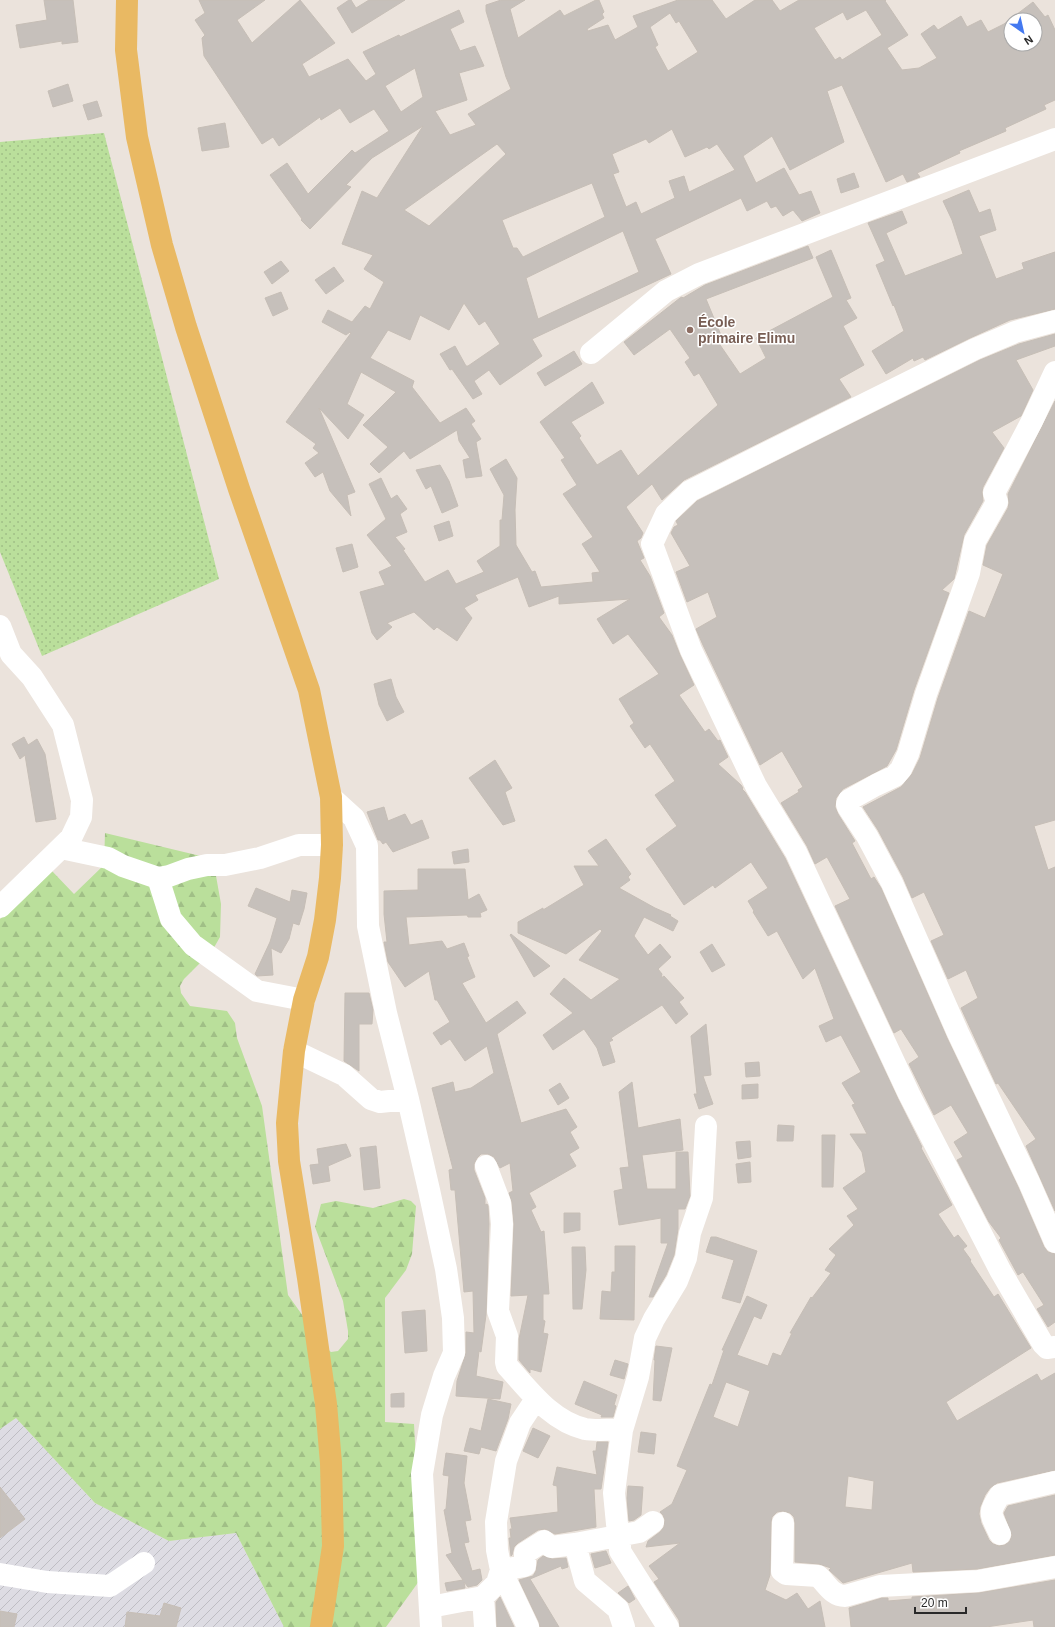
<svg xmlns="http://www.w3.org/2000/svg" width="1055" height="1627" font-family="Helvetica,sans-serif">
<defs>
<pattern id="industrial-furrows" width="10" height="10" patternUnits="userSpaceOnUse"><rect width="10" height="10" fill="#dddce3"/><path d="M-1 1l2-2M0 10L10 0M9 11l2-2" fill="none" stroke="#bebdc3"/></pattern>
<pattern id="grass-dots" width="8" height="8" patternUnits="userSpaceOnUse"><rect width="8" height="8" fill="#badf9b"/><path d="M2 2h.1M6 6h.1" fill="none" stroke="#a0bf86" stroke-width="1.8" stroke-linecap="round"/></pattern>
<pattern id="forest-firs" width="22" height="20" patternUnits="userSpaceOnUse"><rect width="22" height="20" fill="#badf9b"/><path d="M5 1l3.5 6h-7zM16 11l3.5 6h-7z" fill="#a0bf86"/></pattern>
</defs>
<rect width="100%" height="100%" fill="#ebe3dc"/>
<path fill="url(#industrial-furrows)" d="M 16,1418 L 95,1503 L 169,1541 L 236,1533 L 284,1627 L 0,1627 L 0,1429 Z"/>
<path fill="url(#grass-dots)" d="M 104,133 L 219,579 L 42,656 L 0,552 L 0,142 Z"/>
<path fill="url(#forest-firs)" d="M 105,833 L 213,859 L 221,904 L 220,937 L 212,951 L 184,979 L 180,986 L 181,993 L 190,1006 L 227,1011 L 235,1023 L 237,1038 L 262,1106 L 288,1295 L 325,1347 L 331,1352 L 338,1351 L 348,1339 L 348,1331 L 343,1301 L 315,1227 L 321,1204 L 336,1201 L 373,1208 L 404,1199 L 411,1201 L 416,1206 L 412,1254 L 406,1270 L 385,1298 L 385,1422 L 414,1424 L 422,1577 L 386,1627 L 284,1627 L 236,1533 L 169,1541 L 95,1503 L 16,1418 L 0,1429 L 0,919 L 52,871 L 74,894 L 104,865 Z"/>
<path fill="#c6c0bb" stroke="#c6beb6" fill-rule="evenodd" d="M 44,0 L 73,0 L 78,42 L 62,44 L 62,41 L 20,48 L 16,25 L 47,20 Z
M 199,0 L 265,0 L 237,20 L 252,43 L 300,0 L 335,43 L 302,64 L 309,77 L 348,59 L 366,81 L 376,74 L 363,52 L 399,35 L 400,37 L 459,10 L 464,22 L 450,29 L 460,51 L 475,46 L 484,66 L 459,73 L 467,100 L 435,111 L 450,135 L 476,125 L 468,114 L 511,89 L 506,77 L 486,11 L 486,5 L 501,0 L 525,0 L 510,9 L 518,38 L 560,10 L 564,16 L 596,0 L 599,0 L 604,12 L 602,14 L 604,18 L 587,29 L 588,31 L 608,25 L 615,40 L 638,27 L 633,16 L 678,0 L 712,0 L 726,19 L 755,0 L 772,0 L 780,11 L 799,0 L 886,0 L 885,1 L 908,35 L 887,48 L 902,70 L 919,68 L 937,58 L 921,34 L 934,25 L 938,30 L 961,16 L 967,27 L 981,20 L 988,32 L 1004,24 L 1033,2 L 1045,17 L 1048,15 L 1055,30 L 1055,100 L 1044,105 L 1046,109 L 1005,128 L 1006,131 L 959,151 L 960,153 L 917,173 L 920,177 L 907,182 L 903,174 L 886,182 L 842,85 L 827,91 L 844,142 L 790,170 L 772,136 L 743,156 L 756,183 L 784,168 L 799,195 L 811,191 L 820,213 L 802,221 L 793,210 L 783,216 L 776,206 L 771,208 L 767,201 L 747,211 L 741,198 L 655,239 L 671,274 L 532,339 L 542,356 L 500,385 L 489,370 L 474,381 L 482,394 L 473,399 L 452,369 L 450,370 L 440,354 L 455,346 L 466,366 L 468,366 L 500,344 L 485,321 L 479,325 L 464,303 L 449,330 L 420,315 L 410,340 L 388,330 L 370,358 L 414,381 L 412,387 L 440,423 L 466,408 L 475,421 L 471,424 L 481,439 L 476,442 L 482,476 L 466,478 L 463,460 L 470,458 L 459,441 L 457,430 L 410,459 L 404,451 L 379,473 L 370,464 L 388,447 L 363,425 L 396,392 L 361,372 L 347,404 L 364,415 L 348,439 L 319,408 L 355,492 L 347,495 L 351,516 L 330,491 L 323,472 L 315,477 L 305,463 L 319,453 L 313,448 L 316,444 L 286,422 L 351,333 L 350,332 L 346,335 L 322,322 L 328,310 L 352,322 L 365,306 L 370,309 L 384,282 L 364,269 L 373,255 L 342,244 L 362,191 L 377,198 L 423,126 L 372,158 L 346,185 L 351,187 L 310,229 L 301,220 L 302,219 L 270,175 L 287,163 L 308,194 L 352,150 L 355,153 L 389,131 L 374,109 L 350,123 L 340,108 L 321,120 L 320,117 L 279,146 L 273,137 L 262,144 L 204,56 L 202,38 L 205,35 L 195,20 L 205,13 ZM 866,10 L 882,35 L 842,60 L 840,57 L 835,60 L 814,28 L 843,12 L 847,20 ZM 670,13 L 676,23 L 679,21 L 698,52 L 668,71 L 655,47 L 658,45 L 650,27 ZM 1011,20 L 1035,20 L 1035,44 L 1011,44 ZM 415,68 L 423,97 L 401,112 L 385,86 ZM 672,129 L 685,157 L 707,147 L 709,149 L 717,144 L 735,170 L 689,192 L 684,176 L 669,181 L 675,198 L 641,214 L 636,202 L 626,207 L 613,174 L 619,172 L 612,154 L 646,139 L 649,143 ZM 497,144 L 506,154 L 429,226 L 404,210 ZM 592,183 L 605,217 L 523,257 L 517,248 L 513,248 L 502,220 ZM 623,231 L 639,272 L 538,319 L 526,278 Z
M 349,0 L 351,0 L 356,8 L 369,0 L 405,0 L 352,33 L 337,8 Z
M 68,84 L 73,101 L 53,107 L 48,91 Z
M 97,101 L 102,116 L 88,120 L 83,105 Z
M 225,123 L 229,147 L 202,151 L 198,128 Z
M 854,173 L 859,187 L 841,193 L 837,179 Z
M 969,190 L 979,213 L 990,209 L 996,230 L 979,236 L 996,279 L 1024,269 L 1022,263 L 1055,252 L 1055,309 L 1010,320 L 970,338 L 925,360 L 923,357 L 914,361 L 913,358 L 886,374 L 872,351 L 904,331 L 894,305 L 893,306 L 876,265 L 885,261 L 868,223 L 902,211 L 907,223 L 886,233 L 905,276 L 963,254 L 952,220 L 943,201 Z
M 808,246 L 813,258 L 706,299 L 723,340 L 718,342 L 740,374 L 766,358 L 756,338 L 833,297 L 816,257 L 831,250 L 851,298 L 846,300 L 857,318 L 843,326 L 864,365 L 839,379 L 851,397 L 684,480 L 662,500 L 652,484 L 626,507 L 643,533 L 641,538 L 637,541 L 644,558 L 640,560 L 650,576 L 664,613 L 659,617 L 672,635 L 680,655 L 694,685 L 679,695 L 705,732 L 709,729 L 718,741 L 720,740 L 728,757 L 718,764 L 741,785 L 743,788 L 742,789 L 745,792 L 785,858 L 898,1099 L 922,1147 L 921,1148 L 952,1205 L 938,1214 L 954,1238 L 958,1235 L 967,1246 L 963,1249 L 971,1260 L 970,1261 L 994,1297 L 998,1294 L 1031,1348 L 946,1402 L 957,1421 L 1037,1374 L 1041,1381 L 1055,1373 L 1055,1470 L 997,1483 L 990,1488 L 985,1495 L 980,1507 L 979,1514 L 981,1523 L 989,1540 L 993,1544 L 999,1546 L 1005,1545 L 1010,1541 L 1012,1535 L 1004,1513 L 1008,1506 L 1055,1495 L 1055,1555 L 977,1569 L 913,1572 L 912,1563 L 843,1583 L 829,1570 L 831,1568 L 819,1564 L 795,1562 L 795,1523 L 794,1517 L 790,1513 L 783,1511 L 777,1512 L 772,1517 L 771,1522 L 770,1575 L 765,1590 L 786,1600 L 797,1593 L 808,1609 L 820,1601 L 825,1627 L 680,1627 L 679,1620 L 654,1582 L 659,1579 L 649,1566 L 680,1543 L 646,1547 L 648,1541 L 660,1532 L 664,1527 L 665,1520 L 663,1515 L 660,1512 L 672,1504 L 687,1470 L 677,1466 L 710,1384 L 712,1385 L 724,1350 L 722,1350 L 747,1296 L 767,1305 L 761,1319 L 754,1316 L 737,1355 L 768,1366 L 773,1353 L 781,1356 L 792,1333 L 790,1333 L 811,1297 L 812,1298 L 831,1273 L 825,1270 L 836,1255 L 829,1249 L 854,1225 L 847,1216 L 858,1209 L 843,1188 L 866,1172 L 862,1152 L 850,1134 L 867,1134 L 852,1105 L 855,1104 L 842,1083 L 861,1072 L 841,1035 L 826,1042 L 819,1026 L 834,1019 L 815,968 L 803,979 L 777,931 L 768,936 L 753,912 L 754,911 L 748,901 L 768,888 L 751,862 L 715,888 L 713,885 L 684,905 L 646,849 L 677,826 L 655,795 L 675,781 L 650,744 L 645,748 L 630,726 L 634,723 L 619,699 L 659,674 L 628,634 L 613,644 L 597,619 L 630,599 L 559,604 L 559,596 L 529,607 L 518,577 L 475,595 L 478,600 L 464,608 L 472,618 L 457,641 L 437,627 L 434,630 L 414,612 L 387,623 L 392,627 L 377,640 L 372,633 L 360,592 L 385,585 L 379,572 L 392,566 L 367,535 L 386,519 L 369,484 L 381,478 L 391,499 L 397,495 L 407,509 L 400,514 L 407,532 L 395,537 L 405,549 L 403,550 L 425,582 L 448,570 L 456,584 L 484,572 L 477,561 L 500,546 L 500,520 L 502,520 L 504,495 L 490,469 L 506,459 L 517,478 L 515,510 L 516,545 L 532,572 L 535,571 L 541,587 L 593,582 L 592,573 L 600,572 L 582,544 L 593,537 L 563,494 L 577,485 L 561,460 L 565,458 L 540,422 L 592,382 L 604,403 L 571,422 L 581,436 L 579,438 L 597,465 L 621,450 L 638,476 L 718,405 L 699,373 L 694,376 L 685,362 L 690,358 L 670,329 L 634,355 L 624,342 L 680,298 L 682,297 L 683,298 L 705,285 ZM 726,1382 L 750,1391 L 738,1427 L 713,1417 ZM 848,1476 L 874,1481 L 872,1510 L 845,1507 Z
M 281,261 L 289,271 L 272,284 L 264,272 Z
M 334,267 L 344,281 L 326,294 L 315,280 Z
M 281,292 L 288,309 L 273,316 L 265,298 Z
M 1055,334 L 1055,346 L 1016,360 L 1033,390 L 1021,416 L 992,432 L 1004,448 L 983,487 L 982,492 L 983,501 L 964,535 L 954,579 L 942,590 L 949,593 L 914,690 L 896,750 L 887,766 L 843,789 L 836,798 L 835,807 L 838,814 L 855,841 L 852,843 L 871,879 L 874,877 L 881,888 L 947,1038 L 1018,1187 L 1044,1247 L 1048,1252 L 1055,1254 L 1055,1322 L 1048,1327 L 1037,1309 L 1044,1305 L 1023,1272 L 1018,1275 L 999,1240 L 1001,1238 L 989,1222 L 957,1160 L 963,1157 L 954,1142 L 968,1133 L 951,1105 L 934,1115 L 909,1064 L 919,1057 L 901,1029 L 894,1033 L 835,906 L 850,899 L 827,857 L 815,864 L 807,846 L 781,803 L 799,792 L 798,790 L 803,787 L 782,751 L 760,765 L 703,645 L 696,629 L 717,617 L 708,592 L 687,602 L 676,572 L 690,566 L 671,533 L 674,527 L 678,525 L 676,521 L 697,501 L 980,360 L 1019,344 Z
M 574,351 L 582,364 L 545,386 L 537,373 Z
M 1055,401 L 1055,820 L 1034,826 L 1048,870 L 1055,867 L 1055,1211 L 1026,1146 L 1036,1139 L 998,1083 L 996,1084 L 961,1008 L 978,998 L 966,970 L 948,979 L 931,941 L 944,935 L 924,892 L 912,898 L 903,877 L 878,830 L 863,807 L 901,787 L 912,774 L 920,758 L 938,698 L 969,611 L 985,618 L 1003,574 L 983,565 L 987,545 L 1008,508 L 1009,503 L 1008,494 Z
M 440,465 L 449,481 L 458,506 L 442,513 L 431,486 L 426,489 L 416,470 Z
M 449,521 L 453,536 L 439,541 L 434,526 Z
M 352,544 L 358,567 L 343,572 L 336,548 Z
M 391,679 L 396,697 L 404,712 L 387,721 L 379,705 L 374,684 Z
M 24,737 L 28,745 L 37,739 L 45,754 L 56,819 L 36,822 L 25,755 L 20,759 L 12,744 Z
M 495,760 L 512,788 L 505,792 L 515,821 L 503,825 L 469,778 Z
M 384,807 L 388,821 L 405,814 L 411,825 L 422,820 L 429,838 L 393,852 L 386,842 L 383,844 L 380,840 L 378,840 L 367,812 Z
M 606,839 L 631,874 L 628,877 L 630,880 L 619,888 L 655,908 L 671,915 L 670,916 L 678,921 L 673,931 L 644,917 L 634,936 L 648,955 L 660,944 L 671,957 L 658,969 L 662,974 L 661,978 L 664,976 L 684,998 L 679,1002 L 688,1014 L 676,1024 L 662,1005 L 611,1038 L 613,1040 L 609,1042 L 615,1062 L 603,1066 L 597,1048 L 584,1029 L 553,1050 L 543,1035 L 573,1013 L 550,994 L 564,978 L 591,1000 L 620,979 L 579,960 L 602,931 L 600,929 L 566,954 L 518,933 L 518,922 L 543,908 L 543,910 L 584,885 L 574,866 L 599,866 L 588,851 Z
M 468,849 L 469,862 L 454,864 L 452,852 Z
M 418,869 L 465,869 L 468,900 L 479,894 L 487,910 L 480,913 L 481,917 L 468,917 L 467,915 L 406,917 L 409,945 L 442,941 L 447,949 L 464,943 L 469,956 L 467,957 L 475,977 L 462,983 L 486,1023 L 517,1001 L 526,1013 L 497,1034 L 521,1123 L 566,1109 L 577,1127 L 570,1132 L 579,1148 L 569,1154 L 576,1166 L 529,1193 L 536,1207 L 531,1210 L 541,1232 L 544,1231 L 549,1294 L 543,1294 L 543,1320 L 545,1321 L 543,1333 L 548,1334 L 541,1372 L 530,1369 L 530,1373 L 519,1360 L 519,1339 L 528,1295 L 511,1296 L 514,1224 L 512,1202 L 509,1193 L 513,1191 L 510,1163 L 500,1168 L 494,1157 L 488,1154 L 481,1154 L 477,1158 L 474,1164 L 474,1170 L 485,1198 L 485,1205 L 487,1204 L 488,1206 L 489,1224 L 486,1315 L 481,1352 L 479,1351 L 476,1376 L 503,1382 L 500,1399 L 456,1396 L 457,1381 L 466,1353 L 466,1332 L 474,1333 L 473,1291 L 464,1292 L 455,1190 L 451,1190 L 449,1170 L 453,1169 L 432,1088 L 453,1082 L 455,1092 L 471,1088 L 494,1073 L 487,1046 L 465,1061 L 450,1039 L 441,1045 L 433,1033 L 450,1022 L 437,1000 L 435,1000 L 429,971 L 405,987 L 388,962 L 384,942 L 387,942 L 384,914 L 384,891 L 418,890 Z
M 256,888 L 290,902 L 292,890 L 307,893 L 304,909 L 299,925 L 293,923 L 289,939 L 281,953 L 271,948 L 273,975 L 257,976 L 255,974 L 270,942 L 277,918 L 248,906 Z
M 511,934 L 550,966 L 534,977 L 510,935 Z
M 712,944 L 725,965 L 712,972 L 700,952 Z
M 345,993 L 369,993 L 373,1010 L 372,1024 L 359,1024 L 359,1071 L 344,1061 Z
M 706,1024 L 711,1075 L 703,1076 L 713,1104 L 699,1109 L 694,1094 L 697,1094 L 691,1036 Z
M 759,1062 L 760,1076 L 746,1077 L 745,1063 Z
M 632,1082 L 638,1128 L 680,1119 L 683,1150 L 642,1155 L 647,1189 L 676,1189 L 676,1152 L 688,1152 L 690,1196 L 685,1209 L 678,1209 L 678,1229 L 674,1255 L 666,1275 L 653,1297 L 649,1297 L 668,1243 L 661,1243 L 661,1218 L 619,1225 L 614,1191 L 623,1189 L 620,1168 L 629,1167 L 619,1092 Z
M 560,1083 L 569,1098 L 558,1105 L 549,1090 Z
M 758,1084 L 758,1098 L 742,1099 L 742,1085 Z
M 778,1125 L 794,1126 L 793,1141 L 777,1141 Z
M 822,1135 L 835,1135 L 833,1187 L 822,1187 Z
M 750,1141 L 751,1157 L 738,1159 L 736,1142 Z
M 346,1144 L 351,1156 L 328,1166 L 330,1181 L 313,1184 L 310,1165 L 319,1164 L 317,1149 Z
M 376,1146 L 380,1188 L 364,1190 L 360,1148 Z
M 750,1162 L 751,1182 L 738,1183 L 736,1164 Z
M 564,1213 L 580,1213 L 580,1230 L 564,1233 Z
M 711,1237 L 716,1237 L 757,1251 L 740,1303 L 722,1298 L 734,1260 L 706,1252 Z
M 615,1246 L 635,1246 L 634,1320 L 600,1319 L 602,1291 L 611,1292 L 612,1272 L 615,1272 Z
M 572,1247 L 585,1247 L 586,1270 L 582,1309 L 573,1309 Z
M 425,1310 L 427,1351 L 405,1353 L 402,1312 Z
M 656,1346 L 672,1348 L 661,1401 L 653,1400 L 655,1360 L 654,1360 Z
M 615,1360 L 628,1364 L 624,1379 L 610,1375 Z
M 584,1381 L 617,1395 L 614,1405 L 616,1406 L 613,1417 L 601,1417 L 602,1415 L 575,1404 Z
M 404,1393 L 404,1407 L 391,1407 L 391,1394 Z
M 488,1399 L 511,1404 L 508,1419 L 496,1451 L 481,1447 L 479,1454 L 464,1451 L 470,1428 L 481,1431 Z
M 533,1428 L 550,1436 L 538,1458 L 523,1451 Z
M 641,1432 L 656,1434 L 654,1454 L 638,1452 Z
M 597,1442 L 608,1442 L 601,1489 L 594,1489 L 596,1527 L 555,1534 L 545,1529 L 538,1530 L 518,1543 L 514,1547 L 512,1555 L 511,1556 L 509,1538 L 511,1538 L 510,1529 L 512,1529 L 510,1518 L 558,1512 L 557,1486 L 553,1485 L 557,1467 L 597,1475 L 593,1451 L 596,1451 Z
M 446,1453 L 467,1456 L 464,1483 L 471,1520 L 465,1521 L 469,1542 L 464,1543 L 472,1571 L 480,1569 L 482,1580 L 477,1585 L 468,1587 L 464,1582 L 465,1588 L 447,1591 L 445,1583 L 463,1580 L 446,1555 L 452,1553 L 444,1510 L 446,1509 L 449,1476 L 443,1475 Z
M 628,1486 L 643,1487 L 641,1515 L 634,1520 L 629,1521 L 627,1498 Z
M 0,1487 L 25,1519 L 0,1538 Z
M 606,1551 L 611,1563 L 595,1568 L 591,1554 Z
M 543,1556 L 552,1559 L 566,1558 L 568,1567 L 562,1569 L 561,1566 L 530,1579 L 559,1627 L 540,1627 L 539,1622 L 519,1580 L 533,1576 L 536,1571 L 538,1560 Z
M 1055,1580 L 1055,1627 L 1034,1627 L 1033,1620 L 986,1627 L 851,1627 L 849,1608 L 882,1598 L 888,1598 L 888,1601 L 912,1599 L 912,1597 L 979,1593 Z
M 628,1586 L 635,1599 L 629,1603 L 618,1593 Z
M 500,1597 L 514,1627 L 497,1627 L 496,1602 Z
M 164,1603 L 181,1608 L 176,1627 L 125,1627 L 127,1612 L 160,1616 Z
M 0,1611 L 17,1614 L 14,1627 L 0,1627 Z"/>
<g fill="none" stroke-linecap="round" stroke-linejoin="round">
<path stroke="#fff" stroke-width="22" d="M 1055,321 L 1015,332 L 975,349 L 690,491 L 666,514 L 652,544 L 691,650 L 756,786 L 796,852 L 909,1094 L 1000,1270 L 1043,1344 L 1047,1348 L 1055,1347
M 591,353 L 666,291 L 699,274 L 1055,139
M 1055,372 L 1032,421 L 994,493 L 997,502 L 975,541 L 969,573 L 926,694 L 908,754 L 901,769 L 895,776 L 876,785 L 849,800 L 847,804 L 848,807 L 867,836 L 892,883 L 958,1033 L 1029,1182 L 1055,1242
M 0,626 L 11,654 L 32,677 L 63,725 L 82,800 L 81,817 L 71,838 L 0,907
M 331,797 L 354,818 L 367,846 L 368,926 L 386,1013 L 408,1099 L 429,1190 L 446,1269 L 453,1318 L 454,1353 L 444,1376 L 432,1415 L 422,1474 L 431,1627
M 61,848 L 108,858 L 123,866 L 158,878 L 169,876 L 188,869 L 207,865 L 225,865 L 260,858 L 299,845 L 332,845
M 158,878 L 171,919 L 193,945 L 257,991 L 304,1000
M 294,1051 L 344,1075 L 371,1099 L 380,1102 L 408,1099
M 486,1166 L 500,1203 L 502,1224 L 498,1311 L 507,1336 L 506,1362 L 507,1366 C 530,1391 551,1421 585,1429 C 596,1431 611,1429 622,1430
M 783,1523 L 782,1571 L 786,1574 L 818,1576 C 827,1584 832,1596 845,1596 L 880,1586 L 978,1581 L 1055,1567
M 1000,1534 C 991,1514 987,1514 1000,1495 L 1055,1482
M 575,1544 L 585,1581 L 618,1609 L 624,1627
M 0,1574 L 47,1582 L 110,1586 L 144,1563
M 483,1597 L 485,1627
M 430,1607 L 483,1597 L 497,1583 L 501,1570 L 525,1566 L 525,1553 L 544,1541 L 551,1547 L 575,1544 L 639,1532 L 653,1522
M 528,1627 L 501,1570 L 497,1550 L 496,1522 L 506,1461 L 520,1423 L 536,1399
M 668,1627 L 620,1551 L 620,1535 L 617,1524 L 614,1493 L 622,1430 L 638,1377 L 645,1338 L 654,1319 L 677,1281 L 686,1258 L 690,1233 L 702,1198 L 706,1126"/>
<path stroke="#e9b963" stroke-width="22" d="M 127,0 L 126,50 L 137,137 L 162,245 L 186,327 L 239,489 L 309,690 L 331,797 L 332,845 L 330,878 L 325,920 L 318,957 L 304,1000 L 294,1051 L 287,1123 L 289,1161 L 308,1278 L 326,1404 L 331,1463 L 333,1546 L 321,1627"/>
</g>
<circle fill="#8d6e63" stroke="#fff" stroke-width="1.5" cx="690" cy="330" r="4"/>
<g text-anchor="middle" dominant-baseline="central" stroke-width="3" stroke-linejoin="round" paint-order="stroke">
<g font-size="14" font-weight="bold" fill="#785e54" stroke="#fff" text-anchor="start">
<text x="698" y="322">École<tspan x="698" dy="16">primaire Elimu</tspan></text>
</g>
</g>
<g transform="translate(1023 32) rotate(146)"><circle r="19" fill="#ffffff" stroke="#a9a9a9"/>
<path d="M0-3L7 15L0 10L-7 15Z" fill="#4479f0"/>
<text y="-6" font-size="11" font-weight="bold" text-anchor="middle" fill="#292929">N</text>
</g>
<path d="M915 1607v6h51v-6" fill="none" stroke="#292929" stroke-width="2"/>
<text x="921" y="1607" font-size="12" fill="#292929" stroke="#ffffff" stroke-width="3" paint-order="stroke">20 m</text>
</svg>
